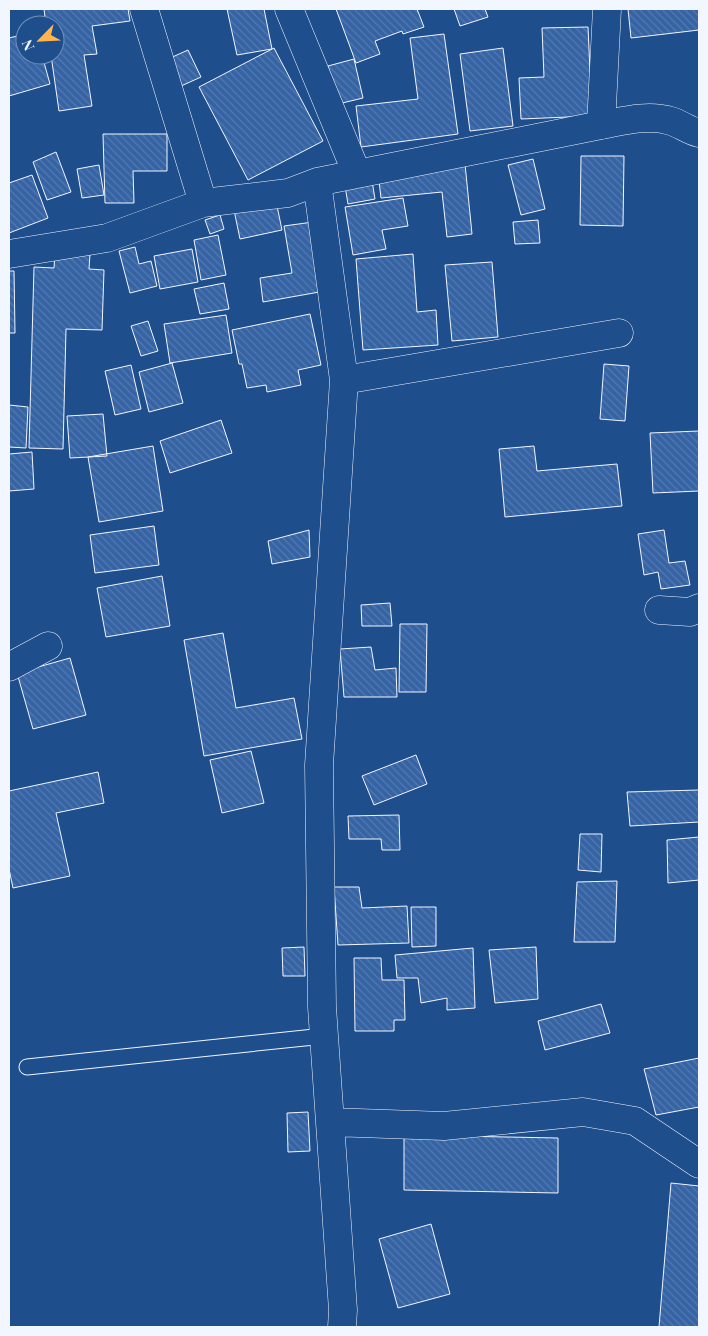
<svg xmlns="http://www.w3.org/2000/svg" width="708" height="1336" font-family="'Playfair Display',serif">
<defs>
<pattern id="building-back-hatch" width="6" height="6" patternUnits="userSpaceOnUse" patternTransform="scale(1.25)"><rect width="6" height="6" fill="#3563a3"/><path d="M-1 5l2 2M0 0l6 6M5-1l2 2" fill="none" stroke="#537ab1"/></pattern>
</defs>
<rect width="100%" height="100%" fill="#1f4e8c"/>
<path fill="url(#building-back-hatch)" stroke="#f2f6ff" d="M 44,9 L 128,9 L 130,21 L 92,26 L 97,54 L 84,55 L 92,106 L 59,111 L 51,55 L 55,55 L 55,25 L 46,25 Z
M 227,9 L 264,9 L 272,49 L 237,55 Z
M 336,9 L 417,9 L 424,27 L 403,34 L 402,31 L 375,41 L 380,54 L 356,63 Z
M 454,9 L 485,9 L 488,17 L 460,26 Z
M 628,9 L 699,9 L 699,30 L 631,38 Z
M 588,27 L 592,116 L 521,119 L 519,78 L 544,77 L 542,28 Z
M 25,34 L 25,55 L 42,55 L 50,84 L 9,96 L 9,38 Z
M 444,34 L 458,134 L 361,147 L 356,106 L 418,99 L 410,38 Z
M 274,48 L 323,141 L 248,180 L 199,87 Z
M 503,48 L 513,126 L 470,131 L 460,54 Z
M 188,50 L 201,77 L 181,86 L 168,59 Z
M 354,59 L 363,98 L 338,104 L 328,66 Z
M 103,134 L 167,134 L 167,171 L 133,171 L 134,203 L 105,203 Z
M 56,152 L 71,192 L 47,200 L 33,162 Z
M 581,156 L 624,156 L 623,226 L 580,225 Z
M 533,159 L 545,209 L 521,215 L 508,165 Z
M 465,164 L 472,234 L 447,237 L 442,192 L 381,198 L 378,172 Z
M 99,165 L 104,195 L 82,198 L 77,169 Z
M 32,175 L 48,218 L 9,233 L 9,183 Z
M 371,175 L 375,199 L 348,204 L 344,180 Z
M 403,198 L 408,226 L 382,230 L 386,249 L 353,255 L 345,207 Z
M 276,201 L 282,230 L 240,239 L 234,210 Z
M 220,215 L 224,229 L 210,234 L 205,220 Z
M 538,220 L 540,243 L 515,244 L 513,222 Z
M 313,222 L 325,291 L 263,302 L 260,278 L 292,273 L 284,226 Z
M 218,235 L 226,275 L 201,280 L 194,240 Z
M 135,247 L 139,264 L 151,261 L 157,286 L 130,293 L 119,251 Z
M 192,249 L 198,282 L 160,289 L 154,256 Z
M 55,253 L 90,254 L 89,269 L 104,270 L 102,330 L 66,329 L 63,449 L 29,448 L 34,267 L 54,268 Z
M 413,254 L 417,312 L 436,310 L 438,345 L 363,350 L 356,259 Z
M 492,262 L 498,337 L 452,341 L 445,265 Z
M 9,271 L 14,271 L 15,333 L 9,333 Z
M 224,283 L 229,309 L 200,314 L 194,289 Z
M 310,314 L 321,365 L 298,370 L 301,385 L 267,392 L 266,385 L 247,388 L 242,364 L 239,364 L 232,330 Z
M 226,315 L 232,353 L 170,363 L 164,324 Z
M 148,321 L 158,351 L 141,356 L 131,326 Z
M 172,363 L 183,403 L 149,412 L 139,372 Z
M 604,364 L 629,366 L 625,421 L 600,419 Z
M 131,365 L 141,409 L 115,415 L 105,371 Z
M 9,405 L 28,407 L 26,448 L 9,447 Z
M 103,414 L 107,456 L 70,458 L 67,416 Z
M 221,420 L 232,453 L 170,473 L 160,441 Z
M 699,431 L 699,491 L 653,493 L 650,433 Z
M 153,446 L 163,511 L 99,522 L 88,457 Z
M 534,446 L 537,471 L 617,464 L 622,506 L 505,517 L 499,449 Z
M 32,452 L 34,489 L 9,491 L 9,454 Z
M 154,526 L 159,565 L 95,573 L 90,535 Z
M 309,530 L 310,557 L 272,564 L 268,541 Z
M 664,530 L 669,563 L 685,561 L 690,585 L 661,589 L 658,572 L 644,575 L 638,534 Z
M 162,576 L 170,626 L 106,637 L 97,588 Z
M 390,603 L 392,626 L 362,626 L 361,605 Z
M 400,624 L 427,624 L 426,692 L 399,692 Z
M 223,633 L 236,708 L 294,698 L 302,739 L 204,756 L 184,640 Z
M 371,647 L 375,670 L 396,668 L 397,697 L 344,697 L 340,649 Z
M 70,658 L 86,715 L 33,729 L 17,673 Z
M 251,751 L 264,803 L 222,813 L 210,760 Z
M 416,755 L 427,784 L 374,805 L 362,776 Z
M 98,772 L 104,803 L 56,813 L 70,876 L 13,888 L 9,869 L 9,791 Z
M 699,790 L 699,822 L 630,826 L 627,792 Z
M 399,815 L 400,850 L 382,850 L 381,839 L 349,839 L 348,816 Z
M 580,834 L 602,834 L 601,872 L 578,870 Z
M 699,837 L 699,880 L 668,883 L 667,840 Z
M 617,881 L 615,942 L 574,942 L 577,882 Z
M 334,887 L 359,887 L 362,908 L 407,906 L 409,943 L 338,945 Z
M 411,907 L 436,907 L 436,946 L 412,947 Z
M 304,947 L 305,976 L 283,976 L 282,948 Z
M 536,947 L 538,999 L 495,1003 L 489,950 Z
M 473,948 L 475,1008 L 447,1010 L 447,998 L 421,1003 L 418,978 L 397,978 L 395,955 Z
M 354,958 L 381,958 L 382,980 L 404,980 L 405,1020 L 394,1020 L 394,1031 L 355,1031 Z
M 601,1004 L 610,1033 L 545,1050 L 538,1021 Z
M 699,1058 L 699,1107 L 656,1115 L 644,1069 Z
M 308,1112 L 310,1151 L 288,1152 L 287,1113 Z
M 404,1135 L 558,1138 L 558,1193 L 404,1190 Z
M 671,1183 L 699,1186 L 699,1327 L 659,1327 Z
M 431,1224 L 450,1294 L 398,1308 L 379,1239 Z"/>
<g fill="none" stroke-linecap="round" stroke-linejoin="round">
<defs>
<path id="lane" d="M 27,1067 L 324,1036"/>
<path id="street" d="M 144,9 L 203,203
M 289,9 L 357,174
M 601,125 L 607,9
M 317,182 L 344,380 L 319,765 L 322,1007 L 343,1310 L 342,1327
M 9,254 L 107,238 L 203,203 L 288,193 L 317,182 L 601,125 C 623,121 648,114 671,121 C 681,124 689,131 699,133
M 344,380 L 619,333
M 659,610 L 690,612 L 699,608
M 9,667 L 48,646
M 330,1122 L 444,1126 L 583,1112 L 635,1121 L 699,1164"/>
</defs>
<use href="#lane" stroke="#f2f6ff" stroke-width="17"/>
<use href="#street" stroke="#f2f6ff" stroke-width="29"/>
<use href="#lane" stroke="#1f4e8c" stroke-width="15"/>
<use href="#street" stroke="#1f4e8c" stroke-width="28"/>
</g>
<rect width="708" height="1336" fill="none" stroke="#f2f6ff" stroke-width="20"/>
<g transform="translate(40 40) rotate(246)"><circle r="24" fill="#1f4e8c" stroke="#7391ba"/>
<path d="M0-4L9 19L0 12L-9 19Z" fill="#ffb74d"/>
<text y="-8" font-size="14" font-weight="bold" text-anchor="middle" fill="#f2f6ff">N</text>
</g>
</svg>
